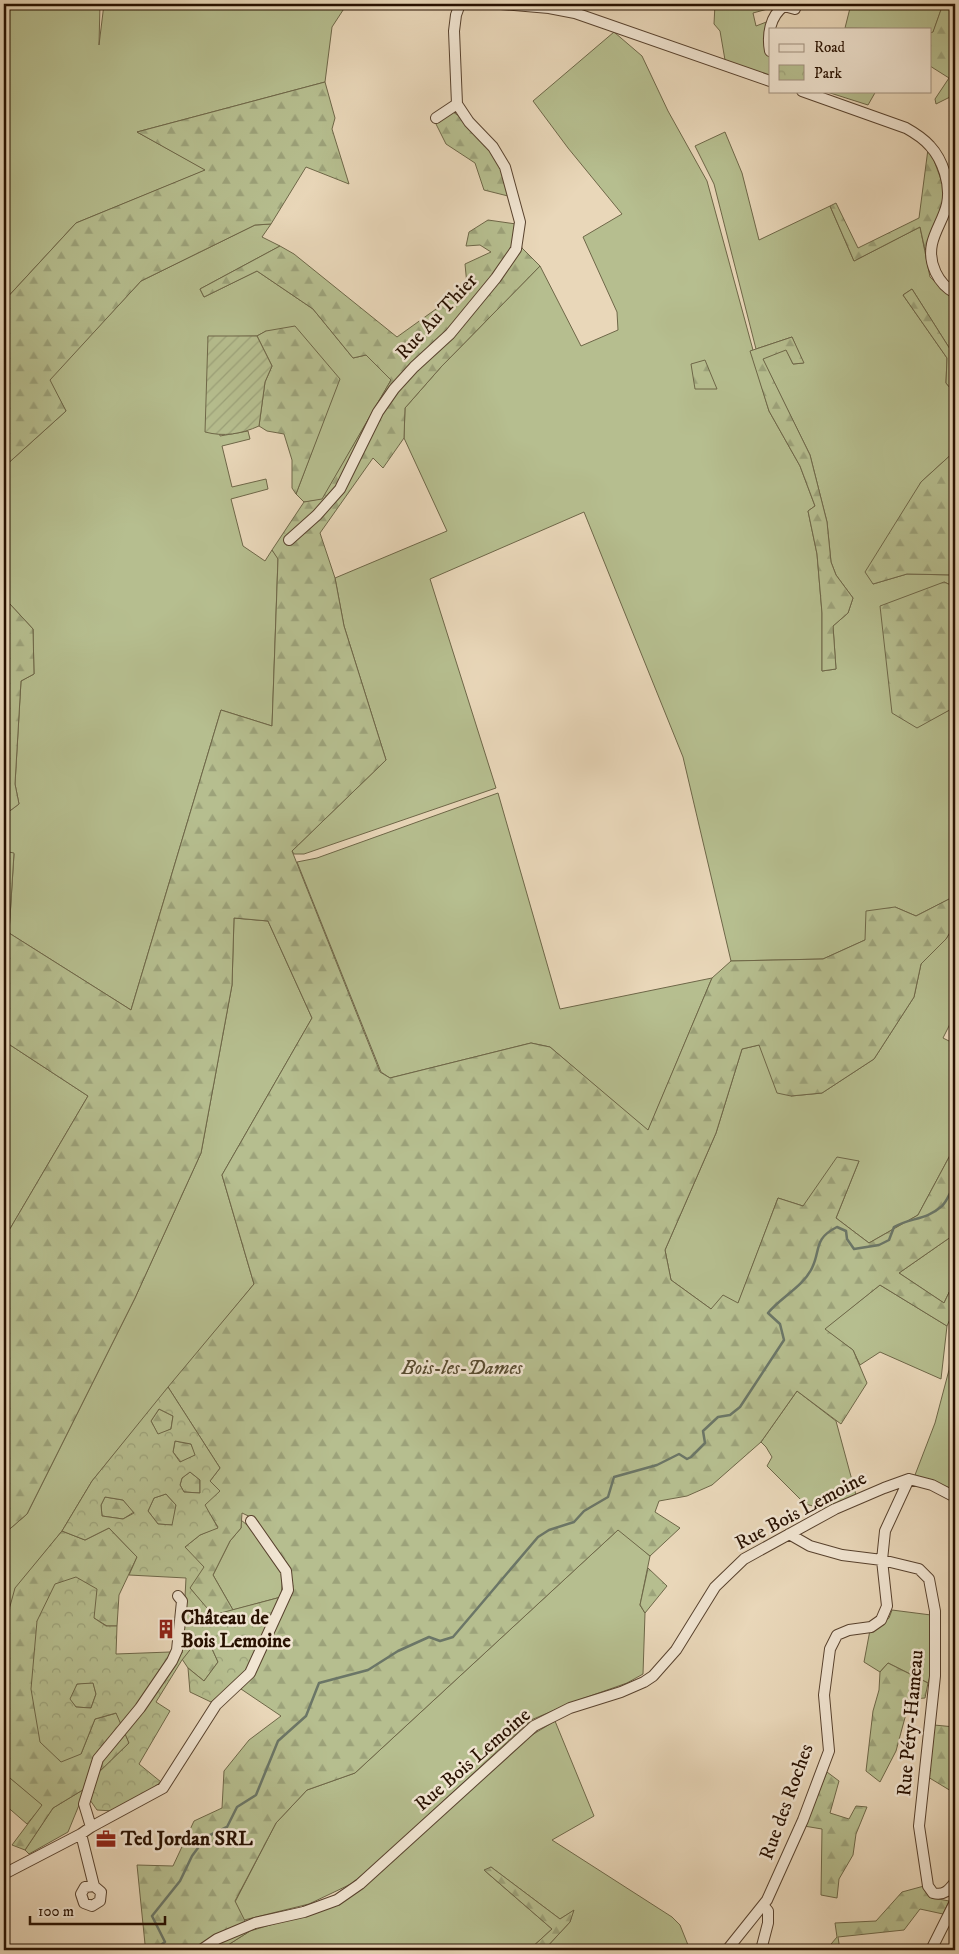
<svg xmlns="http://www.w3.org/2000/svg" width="959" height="1954" font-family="'IM FELL DW Pica',serif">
<defs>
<pattern id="forest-firs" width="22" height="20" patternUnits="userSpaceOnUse" patternTransform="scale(1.25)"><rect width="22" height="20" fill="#b6be8f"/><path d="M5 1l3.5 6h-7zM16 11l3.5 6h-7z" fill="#9ca27a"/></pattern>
<pattern id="park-crowns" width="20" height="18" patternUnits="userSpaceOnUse" patternTransform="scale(1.25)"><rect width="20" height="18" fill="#b6be8f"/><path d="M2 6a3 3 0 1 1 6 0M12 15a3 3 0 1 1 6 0" fill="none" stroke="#9ca27a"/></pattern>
<pattern id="garden-furrows" width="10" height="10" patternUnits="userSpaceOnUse" patternTransform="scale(1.25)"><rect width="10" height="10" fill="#b6be8f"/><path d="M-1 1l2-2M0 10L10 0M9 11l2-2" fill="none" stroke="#9ca27a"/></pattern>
</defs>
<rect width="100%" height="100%" fill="#e9d7b9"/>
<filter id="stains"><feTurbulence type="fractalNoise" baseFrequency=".004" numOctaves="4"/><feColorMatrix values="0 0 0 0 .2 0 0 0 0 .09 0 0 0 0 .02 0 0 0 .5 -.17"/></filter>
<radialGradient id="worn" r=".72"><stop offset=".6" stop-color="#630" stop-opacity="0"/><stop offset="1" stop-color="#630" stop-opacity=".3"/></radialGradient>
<path fill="#b6be8f" stroke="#6e6748" d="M 4,4 L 100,4 L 99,45 L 104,4 L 347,4 L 332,27 L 325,82 L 137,132 L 206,170 L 76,223 L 4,301 Z
M 715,4 L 775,4 L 775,7 L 753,13 L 756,26 L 769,21 L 764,43 L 770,56 L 770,77 L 725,60 L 720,31 L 714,24 Z
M 851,4 L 943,4 L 933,33 L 930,33 L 930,29 L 845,28 Z
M 614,32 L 642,56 L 668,111 L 707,181 L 753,350 L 751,351 L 769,411 L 800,466 L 815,506 L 808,511 L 817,554 L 822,613 L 822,671 L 836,669 L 833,626 L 848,613 L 853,598 L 836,575 L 831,562 L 827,522 L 810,455 L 762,358 L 786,349 L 793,364 L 803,363 L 792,337 L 756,349 L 714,184 L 695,146 L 725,132 L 742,173 L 759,240 L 830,206 L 854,261 L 920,227 L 930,277 L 955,300 L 955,357 L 912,289 L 903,295 L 947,358 L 946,383 L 951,389 L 955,387 L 955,451 L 921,482 L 873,584 L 907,574 L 955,575 L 955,587 L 944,582 L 917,727 L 955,707 L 955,896 L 916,916 L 895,907 L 865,940 L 823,959 L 731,961 L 683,757 L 584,512 L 430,579 L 496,788 L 304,854 L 294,854 L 292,851 L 386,760 L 344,626 L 335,578 L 447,531 L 404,438 L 405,408 L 441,367 L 540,266 L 581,346 L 618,330 L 617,312 L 583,237 L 622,214 L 568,148 L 533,101 Z
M 824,91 L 876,91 L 868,105 Z
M 271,224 L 262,237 L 280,246 L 200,289 L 204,297 L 257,271 L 313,309 L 353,358 L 366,355 L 391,380 L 322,500 L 304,502 L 296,494 L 339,379 L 266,331 L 257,336 L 208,337 L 220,436 L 248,431 L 250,439 L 222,446 L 232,487 L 266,479 L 268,489 L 231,499 L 243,546 L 265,561 L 272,550 L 278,558 L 272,726 L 221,710 L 131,1010 L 9,933 L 14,854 L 4,851 L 4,813 L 7,813 L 19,804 L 15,784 L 21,681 L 34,674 L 33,629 L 9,603 L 4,607 L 4,467 L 66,411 L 49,380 L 141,281 L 255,225 Z
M 498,793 L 560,1009 L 712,978 L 648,1131 L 550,1047 L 531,1043 L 390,1078 L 381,1072 L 297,862 L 317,858 Z
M 234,918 L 268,921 L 312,1018 L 222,1175 L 254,1284 L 92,1481 L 62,1531 L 16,1588 L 4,1628 L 4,1534 L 27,1514 L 135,1298 L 201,1153 L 232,985 Z
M 955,924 L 955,1024 L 951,1022 L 943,1038 L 955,1044 L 955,1146 L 918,1215 L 869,1243 L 836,1218 L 859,1161 L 803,1206 L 778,1198 L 738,1304 L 711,1309 L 671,1280 L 665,1250 L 716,1133 L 742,1049 L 759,1045 L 791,1096 L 822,1093 L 874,1059 L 914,997 L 921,964 L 946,939 Z
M 4,1041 L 88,1096 L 4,1239 Z
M 955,1234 L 955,1280 L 944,1303 L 899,1273 Z
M 880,1285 L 947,1326 L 941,1379 L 880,1352 L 860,1365 L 853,1350 L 824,1329 Z
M 955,1308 L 955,1492 L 950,1488 L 915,1475 L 935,1423 L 949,1370 L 953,1313 Z
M 797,1391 L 836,1421 L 856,1495 L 825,1509 L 805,1504 L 767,1466 L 772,1457 L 766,1447 L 761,1442 Z
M 241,1520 L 258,1534 L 283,1574 L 281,1597 L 233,1610 L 213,1575 L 230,1541 L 241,1528 Z
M 619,1529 L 650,1556 L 640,1605 L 645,1613 L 643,1674 L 627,1683 L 576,1701 L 531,1720 L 373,1866 L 351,1884 L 309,1904 L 244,1920 L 235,1902 L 276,1823 L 307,1790 L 355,1773 Z
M 892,1610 L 931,1615 L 931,1673 L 928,1683 L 888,1663 L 880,1672 L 864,1662 L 870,1630 L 889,1618 Z
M 555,1721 L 594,1816 L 552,1840 L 672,1917 L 680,1925 L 690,1950 L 544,1950 L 570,1922 L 573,1911 L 560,1919 L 491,1867 L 485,1871 L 552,1929 L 529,1950 L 220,1950 L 250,1931 L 337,1905 L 522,1741 Z
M 4,1773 L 43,1805 L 27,1824 L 4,1804 Z
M 86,1788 L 68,1832 L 29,1854 L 25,1850 L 53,1808 Z"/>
<path fill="url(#forest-firs)" stroke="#6e6748" d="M 943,4 L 955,4 L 955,105 L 950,97 L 936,104 L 935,99 L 949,78 L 930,66 L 930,33 L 933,32 Z
M 325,82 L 335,118 L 332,129 L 349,184 L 306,167 L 271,224 L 255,225 L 141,281 L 50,380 L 66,411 L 4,467 L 4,301 L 76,223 L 205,170 L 137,132 Z
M 453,112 L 486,134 L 512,197 L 484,190 L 475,163 L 446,144 L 435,122 L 439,122 Z
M 928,149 L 932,155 L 947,196 L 934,234 L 925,250 L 920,227 L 854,261 L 830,206 L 836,203 L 858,248 L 919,218 Z
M 488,220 L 516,224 L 522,248 L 540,266 L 441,367 L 405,408 L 404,438 L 383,468 L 373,458 L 320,533 L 335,578 L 344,626 L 386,760 L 292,851 L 380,1072 L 390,1078 L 531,1043 L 550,1047 L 648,1130 L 712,978 L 731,961 L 823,959 L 865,940 L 866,911 L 895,907 L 916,916 L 955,896 L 955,924 L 946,939 L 921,964 L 914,997 L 874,1059 L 822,1093 L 791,1096 L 777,1093 L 759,1045 L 742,1049 L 716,1133 L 665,1250 L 671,1280 L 711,1309 L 723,1295 L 738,1303 L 778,1198 L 803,1206 L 837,1157 L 859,1161 L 836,1218 L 869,1243 L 918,1215 L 955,1146 L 955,1234 L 899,1273 L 944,1303 L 955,1280 L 955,1308 L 947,1326 L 880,1285 L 825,1329 L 853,1350 L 867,1383 L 841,1424 L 797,1391 L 761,1442 L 712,1485 L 687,1496 L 659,1501 L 655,1512 L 680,1528 L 650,1556 L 618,1530 L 355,1773 L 307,1790 L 276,1823 L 235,1901 L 250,1931 L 220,1950 L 139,1950 L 145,1944 L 137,1865 L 173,1866 L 194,1821 L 222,1808 L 224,1771 L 249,1740 L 281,1716 L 241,1689 L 293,1586 L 257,1520 L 242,1513 L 241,1528 L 230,1541 L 213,1575 L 233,1610 L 213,1616 L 190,1588 L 185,1547 L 200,1535 L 218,1527 L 204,1505 L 210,1481 L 220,1468 L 168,1387 L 254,1284 L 222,1175 L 312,1018 L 268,921 L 234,918 L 232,985 L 201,1153 L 135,1298 L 27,1514 L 4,1534 L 4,1239 L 88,1096 L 4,1041 L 4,851 L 14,853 L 9,933 L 131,1010 L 221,710 L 272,726 L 278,559 L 272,550 L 304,502 L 322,499 L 391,380 L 366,355 L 353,358 L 313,309 L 257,271 L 204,297 L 200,289 L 280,246 L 294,254 L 397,337 L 457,294 L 467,285 L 465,264 L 491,252 L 480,245 L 466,246 L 469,232 Z
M 912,289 L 955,357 L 955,387 L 951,389 L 946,383 L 947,358 L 903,295 Z
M 295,326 L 340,379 L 296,494 L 292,488 L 292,460 L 284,434 L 267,431 L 259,426 L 265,382 L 272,366 L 257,336 L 266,331 Z
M 792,337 L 804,363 L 793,364 L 786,350 L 763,359 L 810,455 L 827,522 L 831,562 L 836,575 L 853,598 L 848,613 L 833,626 L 836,669 L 822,671 L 822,613 L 817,554 L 808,511 L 815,506 L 800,466 L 769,411 L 750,351 Z
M 705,360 L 717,389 L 695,389 L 691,364 Z
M 955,451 L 955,575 L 907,574 L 873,584 L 865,572 L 921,482 Z
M 944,582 L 955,587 L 955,707 L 917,728 L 892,713 L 880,606 Z
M 9,603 L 33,629 L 34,674 L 21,681 L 15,784 L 19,804 L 7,813 L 4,813 L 4,607 Z
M 159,1409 L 173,1416 L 171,1429 L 158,1435 L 151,1421 Z
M 175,1441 L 191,1444 L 196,1455 L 181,1462 L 173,1452 Z
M 190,1472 L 200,1480 L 200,1493 L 184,1492 L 180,1485 L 182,1478 Z
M 166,1494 L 176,1505 L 173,1525 L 158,1524 L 148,1511 L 154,1498 Z
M 105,1497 L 123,1500 L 134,1512 L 123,1519 L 102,1516 L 101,1505 Z
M 109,1528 L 137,1557 L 119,1595 L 117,1626 L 107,1626 L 94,1618 L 37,1621 L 81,1754 L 95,1719 L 117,1713 L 129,1743 L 94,1777 L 86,1788 L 53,1808 L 25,1850 L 12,1845 L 42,1805 L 4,1773 L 4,1628 L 15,1588 L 62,1531 L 85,1540 Z
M 648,1568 L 667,1586 L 645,1613 L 640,1605 Z
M 209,1642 L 218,1662 L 204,1681 L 188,1668 L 182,1659 L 193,1646 Z
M 888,1663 L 928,1683 L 925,1698 L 910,1699 L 896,1751 L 880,1782 L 866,1771 L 873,1711 L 879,1690 L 880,1672 Z
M 93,1682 L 96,1694 L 91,1708 L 76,1707 L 69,1699 L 77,1684 Z
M 934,1725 L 955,1727 L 955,1781 L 951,1791 L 928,1777 Z
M 827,1772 L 839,1781 L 830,1813 L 849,1819 L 856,1806 L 867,1807 L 856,1834 L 853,1855 L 839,1879 L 837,1898 L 821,1895 L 822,1829 L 804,1826 Z
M 491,1867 L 560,1919 L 574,1910 L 570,1922 L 544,1950 L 529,1950 L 552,1929 L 484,1870 Z
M 924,1886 L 933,1898 L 949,1901 L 943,1914 L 920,1909 L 904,1930 L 838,1937 L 840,1950 L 826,1950 L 837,1937 L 835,1923 L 876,1921 L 902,1892 Z"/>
<path fill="url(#park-crowns)" stroke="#6e6748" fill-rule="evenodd" d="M 168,1387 L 220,1468 L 210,1481 L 220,1491 L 205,1505 L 218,1528 L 200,1535 L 185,1547 L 204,1567 L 190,1588 L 213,1615 L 281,1597 L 245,1674 L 211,1702 L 190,1692 L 188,1668 L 204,1681 L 218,1662 L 209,1642 L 193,1646 L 182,1660 L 156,1702 L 170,1711 L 139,1764 L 161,1782 L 147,1792 L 113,1811 L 97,1810 L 90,1800 L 94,1777 L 129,1743 L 116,1713 L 95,1719 L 81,1754 L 61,1762 L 40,1742 L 31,1689 L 37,1621 L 55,1584 L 76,1577 L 97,1589 L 94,1618 L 106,1626 L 117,1626 L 116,1654 L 170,1652 L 182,1653 L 186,1578 L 129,1575 L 137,1557 L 109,1528 L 85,1540 L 62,1531 L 92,1481 ZM 159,1409 L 173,1416 L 171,1429 L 158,1434 L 151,1421 ZM 175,1441 L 191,1444 L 195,1455 L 180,1462 L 173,1452 ZM 190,1472 L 200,1480 L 200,1493 L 184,1492 L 180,1485 L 182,1478 ZM 166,1494 L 176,1505 L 172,1525 L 158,1524 L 148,1511 L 154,1498 ZM 105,1497 L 123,1500 L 134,1513 L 123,1519 L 102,1516 L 101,1505 ZM 93,1683 L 96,1694 L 91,1708 L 76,1707 L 70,1699 L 77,1684 Z"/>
<path fill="url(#garden-furrows)" stroke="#6e6748" d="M 208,336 L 257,336 L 272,366 L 265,382 L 259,426 C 241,434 224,437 205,432 Z"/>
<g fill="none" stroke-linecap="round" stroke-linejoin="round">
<path stroke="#6b7667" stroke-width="2.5" d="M 153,1950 L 165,1942 L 152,1916 L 180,1881 L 192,1856 L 206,1837 L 227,1827 L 237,1807 L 256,1795 L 278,1741 L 306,1716 L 319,1683 L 368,1670 L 398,1651 L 429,1637 L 440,1641 L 453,1637 L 538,1537 L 549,1530 L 574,1522 L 584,1511 L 608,1497 L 614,1477 L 657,1465 L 679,1454 L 687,1459 L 691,1457 L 705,1443 L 703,1431 L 718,1417 L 730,1415 L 740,1407 L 784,1340 L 780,1324 L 768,1313 C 781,1297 803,1287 812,1268 C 821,1250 813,1239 837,1227 L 846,1231 L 847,1239 L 854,1249 L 879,1245 L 889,1240 L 894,1227 C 911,1217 925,1221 942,1206 C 948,1200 950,1191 955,1185"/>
<defs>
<path id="minor" d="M 501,4 L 549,8 L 575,13 L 770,81
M 770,51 C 767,35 770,16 784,6 L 795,9
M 802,91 L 906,128 C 915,133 923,138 930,146 C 943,160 951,185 947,204 C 944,218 935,230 932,244 C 928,263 938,284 955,293
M 436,118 L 457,104
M 289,540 L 317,515 L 340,489 L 378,412 L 394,389 L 414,367 L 450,334 L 496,278 L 516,249 L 520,222 L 505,167 L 493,147 L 469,122 L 457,104 L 454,31 L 456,15 L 460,4
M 789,1534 L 810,1546 L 842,1555 L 882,1560 L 919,1569 L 929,1579 L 935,1611 L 935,1676 L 919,1826 L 928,1886 L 933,1893 C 944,1896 949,1890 955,1882
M 91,1827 L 84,1804 L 98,1759 L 140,1708 L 172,1661 L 177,1650 L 182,1601 L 178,1596
M 81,1834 L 94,1886 L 101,1892 L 100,1901 L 92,1906 L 84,1903 L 81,1894 L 85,1887 L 94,1886
M 4,1874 L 81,1834 L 91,1827 L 163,1788 L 216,1705 L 250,1673 L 288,1590 L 286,1571 L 251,1521
M 201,1950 L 217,1939 L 255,1923 L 304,1912 L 337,1900 L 360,1884 L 534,1726 L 570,1708 L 621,1692 L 644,1682 L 653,1676 L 676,1650 L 715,1587 L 744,1559 L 835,1509 L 884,1488 L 909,1479 L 932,1485 L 955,1497
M 727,1950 L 767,1900 L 803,1820 L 829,1751 L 824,1695 L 830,1649 L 837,1635 L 849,1630 L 871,1627 L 881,1620 L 887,1606 L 882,1560 L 885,1531 L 909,1479
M 761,1950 L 768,1923 L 768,1911 L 763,1905
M 931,1950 L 955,1902"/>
</defs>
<use href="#minor" stroke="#58422e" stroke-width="12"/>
<use href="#minor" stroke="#f1e5d2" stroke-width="10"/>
</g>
<defs>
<symbol id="building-bare" viewBox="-9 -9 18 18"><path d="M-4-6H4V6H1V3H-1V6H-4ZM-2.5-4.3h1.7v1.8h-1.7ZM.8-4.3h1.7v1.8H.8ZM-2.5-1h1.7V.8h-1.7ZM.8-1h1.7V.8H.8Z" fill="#8f2418" stroke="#f1e5d2" stroke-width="2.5" paint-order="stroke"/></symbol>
<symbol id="office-bare" viewBox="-9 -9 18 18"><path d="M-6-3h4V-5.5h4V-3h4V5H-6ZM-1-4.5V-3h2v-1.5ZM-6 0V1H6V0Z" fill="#8f2418" stroke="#f1e5d2" stroke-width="2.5" paint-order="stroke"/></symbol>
</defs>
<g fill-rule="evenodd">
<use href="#building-bare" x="152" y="1615" width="28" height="28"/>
<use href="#office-bare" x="92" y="1825" width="28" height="28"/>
</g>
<g text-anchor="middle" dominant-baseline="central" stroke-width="5" stroke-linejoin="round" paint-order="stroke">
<g font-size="20" fill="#271000" stroke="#f1e5d2">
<text transform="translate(437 317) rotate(-47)">Rue Au Thier</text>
<text transform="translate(801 1511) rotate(-28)">Rue Bois Lemoine</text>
<text transform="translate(911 1723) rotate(-85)">Rue Péry-Hameau</text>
<text transform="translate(473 1760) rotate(-41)">Rue Bois Lemoine</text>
<text transform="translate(787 1802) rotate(-70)">Rue des Roches</text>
</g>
<g font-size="20" font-style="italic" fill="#594d32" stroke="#f1e5d2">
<text x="462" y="1368">Bois-les-Dames</text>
</g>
<g font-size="20" font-weight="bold" fill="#271000" stroke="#f1e5d2" text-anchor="start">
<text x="181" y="1618">Château de<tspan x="181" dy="23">Bois Lemoine</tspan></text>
<text x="121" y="1839">Ted Jordan SRL</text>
</g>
</g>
<rect width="959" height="1954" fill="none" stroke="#e9d7b9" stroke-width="20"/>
<rect x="5" y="5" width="949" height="1944" fill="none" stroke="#271000" stroke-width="2.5"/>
<rect x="10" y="10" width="939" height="1934" fill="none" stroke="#271000"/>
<rect x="769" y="28" width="162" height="65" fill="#f1e5d2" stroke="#a0907e"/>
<rect x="779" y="44" width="25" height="8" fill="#f1e5d2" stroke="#a0907e"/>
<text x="814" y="52" font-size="15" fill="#271000">Road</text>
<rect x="779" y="65" width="25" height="15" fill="url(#park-crowns)" stroke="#a0907e"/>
<text x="814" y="78" font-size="15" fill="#271000">Park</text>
<path d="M30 1916v8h135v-8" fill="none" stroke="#271000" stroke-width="2.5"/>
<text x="38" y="1916" font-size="15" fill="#271000" stroke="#f1e5d2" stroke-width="4" paint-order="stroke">100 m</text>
<rect width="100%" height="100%" filter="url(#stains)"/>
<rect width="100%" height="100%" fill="url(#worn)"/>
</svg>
